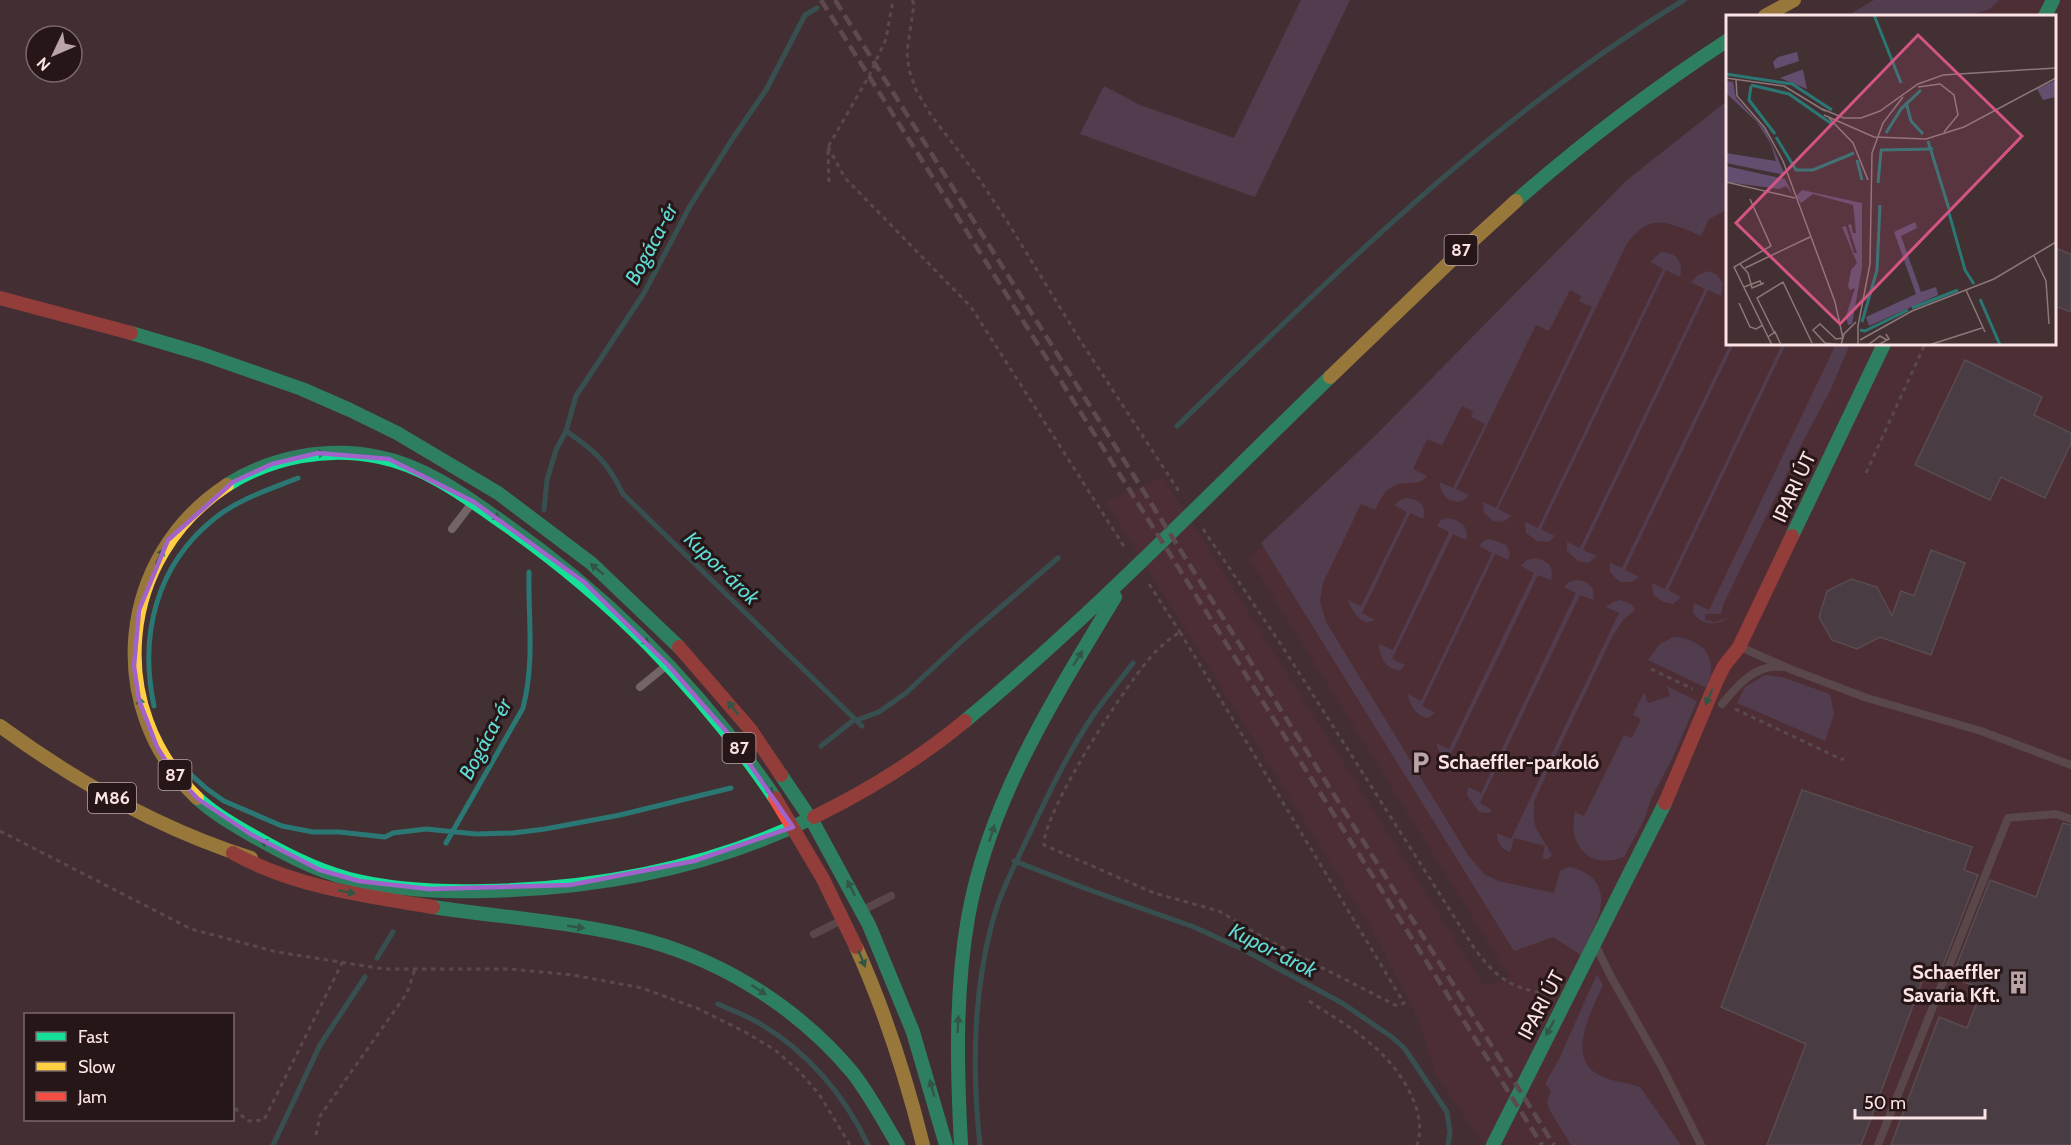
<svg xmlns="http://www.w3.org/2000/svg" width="2071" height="1145" font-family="Cabin,sans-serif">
<rect width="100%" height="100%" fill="#433033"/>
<path fill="#572e35" d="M 1967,0 L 2071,0 L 2071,1145 L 1484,1145 L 1435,1073 L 1420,1023 L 1373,931 L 1106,502 L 1163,477 L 1484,986 L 1510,977 L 1249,558 L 1727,126 L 1728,344 L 2054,344 L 2054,16 L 1927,16 Z"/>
<path fill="#634e6f" d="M 1301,0 L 1350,0 L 1255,197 L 1080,134 L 1104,86 L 1140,105 L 1234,138 Z
M 1874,0 L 1999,0 L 1990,9 L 1968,16 L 1847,16 Z
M 1727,101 L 1727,210 L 1709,219 L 1701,236 C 1671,223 1649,211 1627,244 L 1498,509 L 1512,516 L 1503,522 L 1493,521 L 1484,513 L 1483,502 L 1496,508 L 1592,307 L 1579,301 L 1581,296 L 1570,290 L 1549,331 L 1536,325 L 1456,489 L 1469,495 C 1458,509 1439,499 1440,482 L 1453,488 L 1485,424 L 1471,417 L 1473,411 L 1462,406 L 1442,445 L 1427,439 L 1413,469 L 1427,476 C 1418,488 1404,479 1392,487 C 1383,492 1380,501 1375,510 L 1361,504 L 1323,583 L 1320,601 L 1326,622 L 1468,855 L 1484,874 L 1498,881 L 1554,893 L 1560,871 C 1568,865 1573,867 1582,871 C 1619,890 1593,928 1581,955 L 1553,937 L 1514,951 L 1261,543 L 1375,436 L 1627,180 Z
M 1661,252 C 1676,252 1684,262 1680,277 L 1666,270 L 1541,529 L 1555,536 L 1549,542 L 1537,541 L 1526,533 L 1525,522 L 1538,528 L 1663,269 L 1650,262 Z
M 1707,271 L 1717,275 L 1723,283 L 1721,296 L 1708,290 L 1583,550 L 1597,556 L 1588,563 L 1578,561 L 1567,551 L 1567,542 L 1580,548 L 1705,289 L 1691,282 L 1698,275 Z
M 1730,344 L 1734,344 L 1625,570 L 1639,577 L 1632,582 L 1620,582 L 1610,572 L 1610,563 L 1622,568 Z
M 1782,344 L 1786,344 L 1668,590 L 1681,597 L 1673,604 L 1663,602 L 1653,595 L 1652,583 L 1665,589 Z
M 1836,344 L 1850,344 L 1831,389 L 1800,447 L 1723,605 L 1721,614 L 1705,614 L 1705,620 L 1715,622 L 1730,617 C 1717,626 1703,626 1693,613 L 1694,603 L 1709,610 Z
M 1406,498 C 1420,499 1427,506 1423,519 L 1410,513 L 1362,613 L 1375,620 C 1361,627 1353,612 1348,600 L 1361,606 L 1407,512 L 1394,505 L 1400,500 Z
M 1447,518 C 1460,520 1470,526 1466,540 L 1453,534 L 1392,659 L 1405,665 L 1401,670 C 1387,671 1379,657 1379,644 L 1393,650 L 1449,532 L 1437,526 L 1441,520 Z
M 1490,539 L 1506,545 L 1510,553 L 1508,560 L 1495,554 L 1422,706 L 1435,713 L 1428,718 C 1417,717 1409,705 1408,694 L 1421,701 L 1492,553 L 1479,546 L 1485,540 Z
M 1536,558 C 1549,561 1554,567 1551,580 L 1538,575 L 1449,758 L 1461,765 C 1447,770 1440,754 1436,743 L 1449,749 L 1534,573 L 1521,566 L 1527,560 Z
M 1577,580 C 1589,581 1596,588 1593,600 L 1580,595 L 1480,803 L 1492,810 L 1489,813 L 1479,812 L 1467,795 L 1468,787 L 1481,793 L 1576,593 L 1564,587 L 1569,582 Z
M 1620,600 L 1631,604 L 1635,610 L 1623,620 L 1613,635 L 1534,801 L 1534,820 L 1536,828 L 1552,855 L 1548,859 L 1542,859 L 1545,846 L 1514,838 L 1510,852 C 1501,849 1497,842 1497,833 L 1511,839 L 1619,613 L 1606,607 L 1613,602 Z
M 1673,637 C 1691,637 1712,648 1711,669 C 1711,675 1708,682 1707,688 L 1648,660 L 1660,644 Z
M 1765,675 L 1782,677 L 1830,694 L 1834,714 L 1825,741 L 1737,703 L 1745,687 Z
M 1667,686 L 1697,701 L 1674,755 L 1651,799 L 1644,820 L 1624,857 C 1590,870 1567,846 1575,812 L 1584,816 L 1624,735 L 1632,738 L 1641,719 L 1633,715 L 1644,692 L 1648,703 L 1670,696 Z
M 1597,974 L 1603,985 C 1592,1010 1565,1058 1599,1075 C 1612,1082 1626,1082 1640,1087 L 1681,1145 L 1571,1145 L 1549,1109 L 1547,1102 L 1551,1090 L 1545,1084 L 1559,1059 Z"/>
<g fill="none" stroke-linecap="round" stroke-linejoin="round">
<path stroke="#2a7774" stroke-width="5" d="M 1177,426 C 1336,273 1494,115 1684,0
M 566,431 C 595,451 607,461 623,494 L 862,726
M 544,510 L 547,480 L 556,450 L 566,431 L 576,396 L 644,293 L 690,206 L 733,138 L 766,90 L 805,15 L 817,8
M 154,706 C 139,635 156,565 215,518 C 239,499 270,489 298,478
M 857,720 L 879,712 L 906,693 L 965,638 L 1058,558
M 821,746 L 855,719
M 188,772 L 207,789 L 224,801 L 282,826 L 313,832 L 339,832 L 385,837 L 393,833 L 426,829 L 476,834 L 513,833 L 545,829 L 620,815 L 731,788
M 446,843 L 523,708 C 535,661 528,619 529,572
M 1014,861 L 1087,889 L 1194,927 L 1242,949 L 1342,1003 L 1392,1037 L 1405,1049 L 1447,1112 L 1450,1133 L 1448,1145
M 377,958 L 393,932
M 718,1004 C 731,1010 745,1015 757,1022 C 805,1049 845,1095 868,1145
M 273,1145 L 320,1045 L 365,977
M 980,1145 C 972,1072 973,995 992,923 C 1000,894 1014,866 1027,839 C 1047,797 1068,752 1094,714 C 1106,697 1120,680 1133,663"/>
</g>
<path fill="#504e57" stroke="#716e75" stroke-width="1.5" d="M 2055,248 L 2071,254 L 2071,312 L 2055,306 Z
M 1965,360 L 2042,397 L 2034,415 L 2071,433 L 2071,443 L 2045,498 L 2001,477 L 1990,500 L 1915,465 Z
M 1931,550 L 1965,563 L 1931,655 L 1880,637 L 1857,649 L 1832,640 L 1819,617 L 1827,591 L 1851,579 L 1877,587 L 1892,616 L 1901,591 L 1914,596 Z
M 1802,790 L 1972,847 L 1964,870 L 1978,875 L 1940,973 L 1927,968 L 1861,1145 L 1767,1145 L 1806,1044 L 1721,1007 Z
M 2063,823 L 2071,825 L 2071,1145 L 1891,1145 L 1939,1017 L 1967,1028 L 1982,989 L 1952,977 L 1990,880 L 2036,897 Z"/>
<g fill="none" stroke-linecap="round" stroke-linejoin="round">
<path stroke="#756869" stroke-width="3" stroke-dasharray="4.5 4.5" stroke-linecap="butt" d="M 912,0 L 914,4 L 907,52 L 909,70 L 916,90 L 931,115 L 976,174 L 1010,226 L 1080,340 L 1180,493
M 2054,73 L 2056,73
M 828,147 L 845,178 L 971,307 L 1125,548
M 829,182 L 828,147 L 869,76 L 886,39 L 893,0
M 1866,473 L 1925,344
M 1203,529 L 1282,646 L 1474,948 C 1495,976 1510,989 1546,993
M 1149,584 L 1180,632
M 1180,632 L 1404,1003 L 1397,1006 L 1264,938 L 1219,911 L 1154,893 L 1044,845 C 1044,810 1124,688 1149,659 C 1158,648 1168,640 1180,632 Z
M 1651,669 L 1693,689
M 1735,709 L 1841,759 L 1844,759
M 0,831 L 191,929 L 277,952 L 384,969 L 510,969 L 573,975 L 642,988 L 699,1009 L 745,1032 L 775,1050 L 798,1070 L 819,1094 L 850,1145
M 1309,1001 C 1330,1015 1352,1027 1371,1044 C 1397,1065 1429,1110 1417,1145
M 235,1108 L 247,1121 L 264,1120 L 342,963
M 316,1135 L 320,1116 L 407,993 L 415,969"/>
<path stroke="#736466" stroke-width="8" d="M 452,529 L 472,503
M 1740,647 L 1790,669 L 1867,698 L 1981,731 L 2071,765
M 640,687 L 667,665
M 1722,704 C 1737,686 1755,664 1781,667
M 865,909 L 891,896
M 814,934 L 840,921
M 1598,950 L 1610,975 L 1662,1067 L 1701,1145
M 1878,1145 L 2008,818 L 2056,814 L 2071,819"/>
<path stroke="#16e098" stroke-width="14" d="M 2045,16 L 2053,0
M 1516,201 C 1583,142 1653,89 1728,40
M 131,333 L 202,354 L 302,389 L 350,410 L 397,433 L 498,493 L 591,563 L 679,647
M 227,485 C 271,457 327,446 379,457 C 421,465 460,492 495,517 C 607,594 698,685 775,798
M 1792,536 L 1884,344
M 965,721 C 1094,614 1210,493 1330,377
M 781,775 L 814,824 L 869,925 L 913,1032 L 946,1145
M 197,798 C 212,812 229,822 246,832 C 279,851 312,869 349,879 C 392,890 439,892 484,891 C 597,889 712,867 814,817
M 433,907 C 505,918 579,922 649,941 C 727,963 800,1010 852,1072 C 870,1095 883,1120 898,1145
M 961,1145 C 957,1069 955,993 968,918 C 989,799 1054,699 1115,597
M 1493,1145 L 1665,803"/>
<path stroke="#ffcf43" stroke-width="14" d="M 1765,16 L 1794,0
M 1330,377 L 1457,255 L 1516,201
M 0,726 C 78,783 159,829 251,858
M 197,798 C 103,708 117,557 227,485
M 856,947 C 885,1011 906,1077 923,1145"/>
<path stroke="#f24e42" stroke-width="14" d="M 0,298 L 131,333
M 679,647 L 750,729 L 781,775
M 775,798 L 823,879 L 856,947
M 1665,803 L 1717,680 L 1724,666 L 1739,647 L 1792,536
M 814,817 C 867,791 919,759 965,721
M 233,853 C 294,887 365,896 433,907"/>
<path stroke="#7a6c6e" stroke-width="4.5" stroke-dasharray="12 6" stroke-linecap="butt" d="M 821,0 L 1542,1145
M 835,0 L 1554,1145"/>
</g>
<defs><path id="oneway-solid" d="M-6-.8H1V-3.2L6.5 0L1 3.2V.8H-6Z" transform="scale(1.5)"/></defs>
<g fill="#1e855e">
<use href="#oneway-solid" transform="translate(317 454) rotate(-7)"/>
<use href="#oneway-solid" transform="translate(493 515) rotate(34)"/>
<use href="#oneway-solid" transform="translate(160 556) rotate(-62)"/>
<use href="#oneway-solid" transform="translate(597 569) rotate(-141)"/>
<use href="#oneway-solid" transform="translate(643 639) rotate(45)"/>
<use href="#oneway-solid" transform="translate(1078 658) rotate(-58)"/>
<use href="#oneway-solid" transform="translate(1709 697) rotate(114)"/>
<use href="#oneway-solid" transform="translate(141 705) rotate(-105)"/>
<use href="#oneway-solid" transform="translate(733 708) rotate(-128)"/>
<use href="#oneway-solid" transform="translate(768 788) rotate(55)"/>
<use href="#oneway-solid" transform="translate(992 833) rotate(-72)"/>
<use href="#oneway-solid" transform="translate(268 844) rotate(-150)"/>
<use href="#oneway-solid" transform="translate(851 888) rotate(-117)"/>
<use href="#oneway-solid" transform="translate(347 892) rotate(10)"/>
<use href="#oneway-solid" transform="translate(576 927) rotate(8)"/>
<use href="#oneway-solid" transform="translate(862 959) rotate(67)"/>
<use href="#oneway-solid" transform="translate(759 990) rotate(33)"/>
<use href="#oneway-solid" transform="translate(958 1024) rotate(-87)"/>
<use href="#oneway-solid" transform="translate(1550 1028) rotate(118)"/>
<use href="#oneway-solid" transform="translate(932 1088) rotate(-105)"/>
</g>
<path d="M0 0H2071V1145H0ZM 318,453 L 389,459 L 474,502 L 584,582 L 668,665 L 731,737 L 793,827 L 694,861 L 570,885 L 429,889 L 359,881 L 320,870 L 252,835 L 198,799 L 174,774 L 157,747 L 139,700 L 134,666 L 139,610 L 168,540 L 233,482 L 272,464 Z" fill="#433033" fill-opacity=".55" fill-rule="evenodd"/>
<path fill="none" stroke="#a163ca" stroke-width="4.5" stroke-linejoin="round" d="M 318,453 L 389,459 L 474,502 L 584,582 L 668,665 L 731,737 L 793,827 L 694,861 L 570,885 L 429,889 L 359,881 L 320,870 L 252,835 L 198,799 L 174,774 L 157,747 L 139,700 L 134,666 L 139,610 L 168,540 L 233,482 L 272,464 Z"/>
<defs>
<symbol id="parking-bare" viewBox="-9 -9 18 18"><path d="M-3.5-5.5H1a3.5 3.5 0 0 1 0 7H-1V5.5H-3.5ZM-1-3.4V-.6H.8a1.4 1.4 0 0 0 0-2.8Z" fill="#bba4a7" stroke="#271618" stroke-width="2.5" paint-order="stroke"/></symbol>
<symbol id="building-bare" viewBox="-9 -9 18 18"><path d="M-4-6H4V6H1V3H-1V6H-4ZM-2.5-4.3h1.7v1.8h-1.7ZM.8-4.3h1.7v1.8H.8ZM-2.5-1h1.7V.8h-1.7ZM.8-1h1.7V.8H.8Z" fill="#bba4a7" stroke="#271618" stroke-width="2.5" paint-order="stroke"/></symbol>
</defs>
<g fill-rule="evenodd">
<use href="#parking-bare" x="1404" y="746" width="33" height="33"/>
<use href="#building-bare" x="2002" y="966" width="33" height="33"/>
</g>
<g text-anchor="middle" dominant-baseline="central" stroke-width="6" stroke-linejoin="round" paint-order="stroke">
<g fill="#271618" stroke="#bba5a8" stroke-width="1.5">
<rect x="1444.5" y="235" width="33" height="30" rx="4.5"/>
<rect x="722.5" y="733" width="33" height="30" rx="4.5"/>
<rect x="158.5" y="760" width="33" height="30" rx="4.5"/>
<rect x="88" y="783" width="48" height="30" rx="4.5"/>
</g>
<g font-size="18" font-weight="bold" fill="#fbe2e5">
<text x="1461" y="250">87</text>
<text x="739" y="748">87</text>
<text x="175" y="775">87</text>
<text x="112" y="798">M86</text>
</g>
<g font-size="20" fill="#fbe2e5" stroke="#271618">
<text transform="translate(1794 487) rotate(-65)">IPARI ÚT</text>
<text transform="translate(1541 1005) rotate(-62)">IPARI ÚT</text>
</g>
<g font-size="20" font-weight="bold" fill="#fbe2e5" stroke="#271618" text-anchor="start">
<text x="1438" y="762">Schaeffler-parkoló</text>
<text x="2000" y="972" text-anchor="end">Schaeffler<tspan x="2000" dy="23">Savaria Kft.</tspan></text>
</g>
<g font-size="21" font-style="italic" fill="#5fdbd4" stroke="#271618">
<text transform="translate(651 244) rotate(-62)">Bogáca-ér</text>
<text transform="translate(722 568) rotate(44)">Kupor-árok</text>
<text transform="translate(485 739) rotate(-62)">Bogáca-ér</text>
<text transform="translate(1273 950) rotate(27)">Kupor-árok</text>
</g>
</g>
<g transform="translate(1726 15)">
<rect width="330" height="330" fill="#433033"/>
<path d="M 71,37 L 73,46 L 49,54 L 47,47 L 52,42 ZM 77,55 L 81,74 L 54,63 L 75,55 ZM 330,65 L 330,82 L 317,85 L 311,74 ZM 0,66 L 7,67 L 10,83 L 40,116 L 59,160 L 0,148 L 0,138 L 50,146 L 45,129 L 31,107 L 0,78 ZM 0,151 L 59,164 L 67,180 L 60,171 L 53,174 L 0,167 ZM 76,175 L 136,188 L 136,253 L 126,309 L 122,310 L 120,301 L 129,273 L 124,275 L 122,271 L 125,255 L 131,248 L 116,212 L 120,211 L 128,238 L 131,238 L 122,210 L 125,209 L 127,218 L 130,218 L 127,190 L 87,179 L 75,188 L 70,181 ZM 189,207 L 191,213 L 175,221 L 195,277 L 210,272 L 212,280 L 143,311 L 140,302 L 190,279 L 168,217 Z" fill="#634e6f"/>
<path fill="none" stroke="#2a7774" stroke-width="3" d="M 148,0 L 175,68M 0,59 L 26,63M 26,63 L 66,69 L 106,95M 25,70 L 63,79 L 106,109M 25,71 L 23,85 L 49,119M 180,87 L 185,106 L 197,119M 160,118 L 175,94 L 195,75M 50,122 L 70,155 L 87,155 L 128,138M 202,126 L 223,194M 154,135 L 207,134M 131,145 L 136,165M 152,168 L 155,136M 223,198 L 239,255 L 248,269M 254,284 L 274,330M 186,293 L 232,275M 136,307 L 151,255 L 154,190M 134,315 L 139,316 L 182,295"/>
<path fill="none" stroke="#8d777a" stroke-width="1.5" d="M 0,63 L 58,71 L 99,96M 10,65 L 11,81 L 39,113 L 57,146 L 109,287 L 117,323 L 110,324 L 94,309 L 87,315 L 99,328 L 115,330M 192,72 L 214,69 L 228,80 L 232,100 L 218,117M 96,94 L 118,103 L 135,103 L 154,96 L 192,69 L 217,60 L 330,53M 98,100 L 148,122 L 200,124 L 238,112 L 330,63M 103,103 L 127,128 L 142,165M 0,167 L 69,183M 24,184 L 45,231 L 8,252 L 46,330M 308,241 L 320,266 L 323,309M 14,249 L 22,258 L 26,273 L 38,268M 19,253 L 84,222M 18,272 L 34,266 L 36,270M 240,275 L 259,317M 13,288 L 24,312 L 30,314 L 37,310M 48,317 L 31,283 L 57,267 L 86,328M 42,322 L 49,317 L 55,330M 134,325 L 186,296 L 268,264 L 330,227M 115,330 L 118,319 L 130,307M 132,330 L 132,311 L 144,249 L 146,138 L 157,108 L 177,82M 142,330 L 154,321 L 161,325M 152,330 L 163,324 L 160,319M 203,330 L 256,313"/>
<path fill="#d35584" fill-opacity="0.15" stroke="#d35584" stroke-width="3" d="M 192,20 L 296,121 L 114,309 L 10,208 Z"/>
<rect width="330" height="330" fill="none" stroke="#fbe2e5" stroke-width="3"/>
</g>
<rect x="24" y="1013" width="210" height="108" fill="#271618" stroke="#7c686a" stroke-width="1.5"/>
<rect x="36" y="1032" width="30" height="9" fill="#16e098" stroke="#7c686a" stroke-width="1.5"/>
<text x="78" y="1043" font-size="18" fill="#fbe2e5">Fast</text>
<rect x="36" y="1062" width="30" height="9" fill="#ffcf43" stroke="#7c686a" stroke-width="1.5"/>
<text x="78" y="1073" font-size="18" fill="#fbe2e5">Slow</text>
<rect x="36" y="1092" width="30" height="9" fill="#f24e42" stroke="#7c686a" stroke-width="1.5"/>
<text x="78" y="1103" font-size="18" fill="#fbe2e5">Jam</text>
<g transform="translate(54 54) rotate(226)"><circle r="28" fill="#271618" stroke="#7c686a" stroke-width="1.5"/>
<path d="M0-4.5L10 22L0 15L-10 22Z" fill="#bba4a7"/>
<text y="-9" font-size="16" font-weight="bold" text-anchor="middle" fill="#fbe2e5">N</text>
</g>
<path d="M1855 1109v9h130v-9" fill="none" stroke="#fbe2e5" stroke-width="3"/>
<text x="1864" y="1109" font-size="18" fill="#fbe2e5" stroke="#271618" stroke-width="4.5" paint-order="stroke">50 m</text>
</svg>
